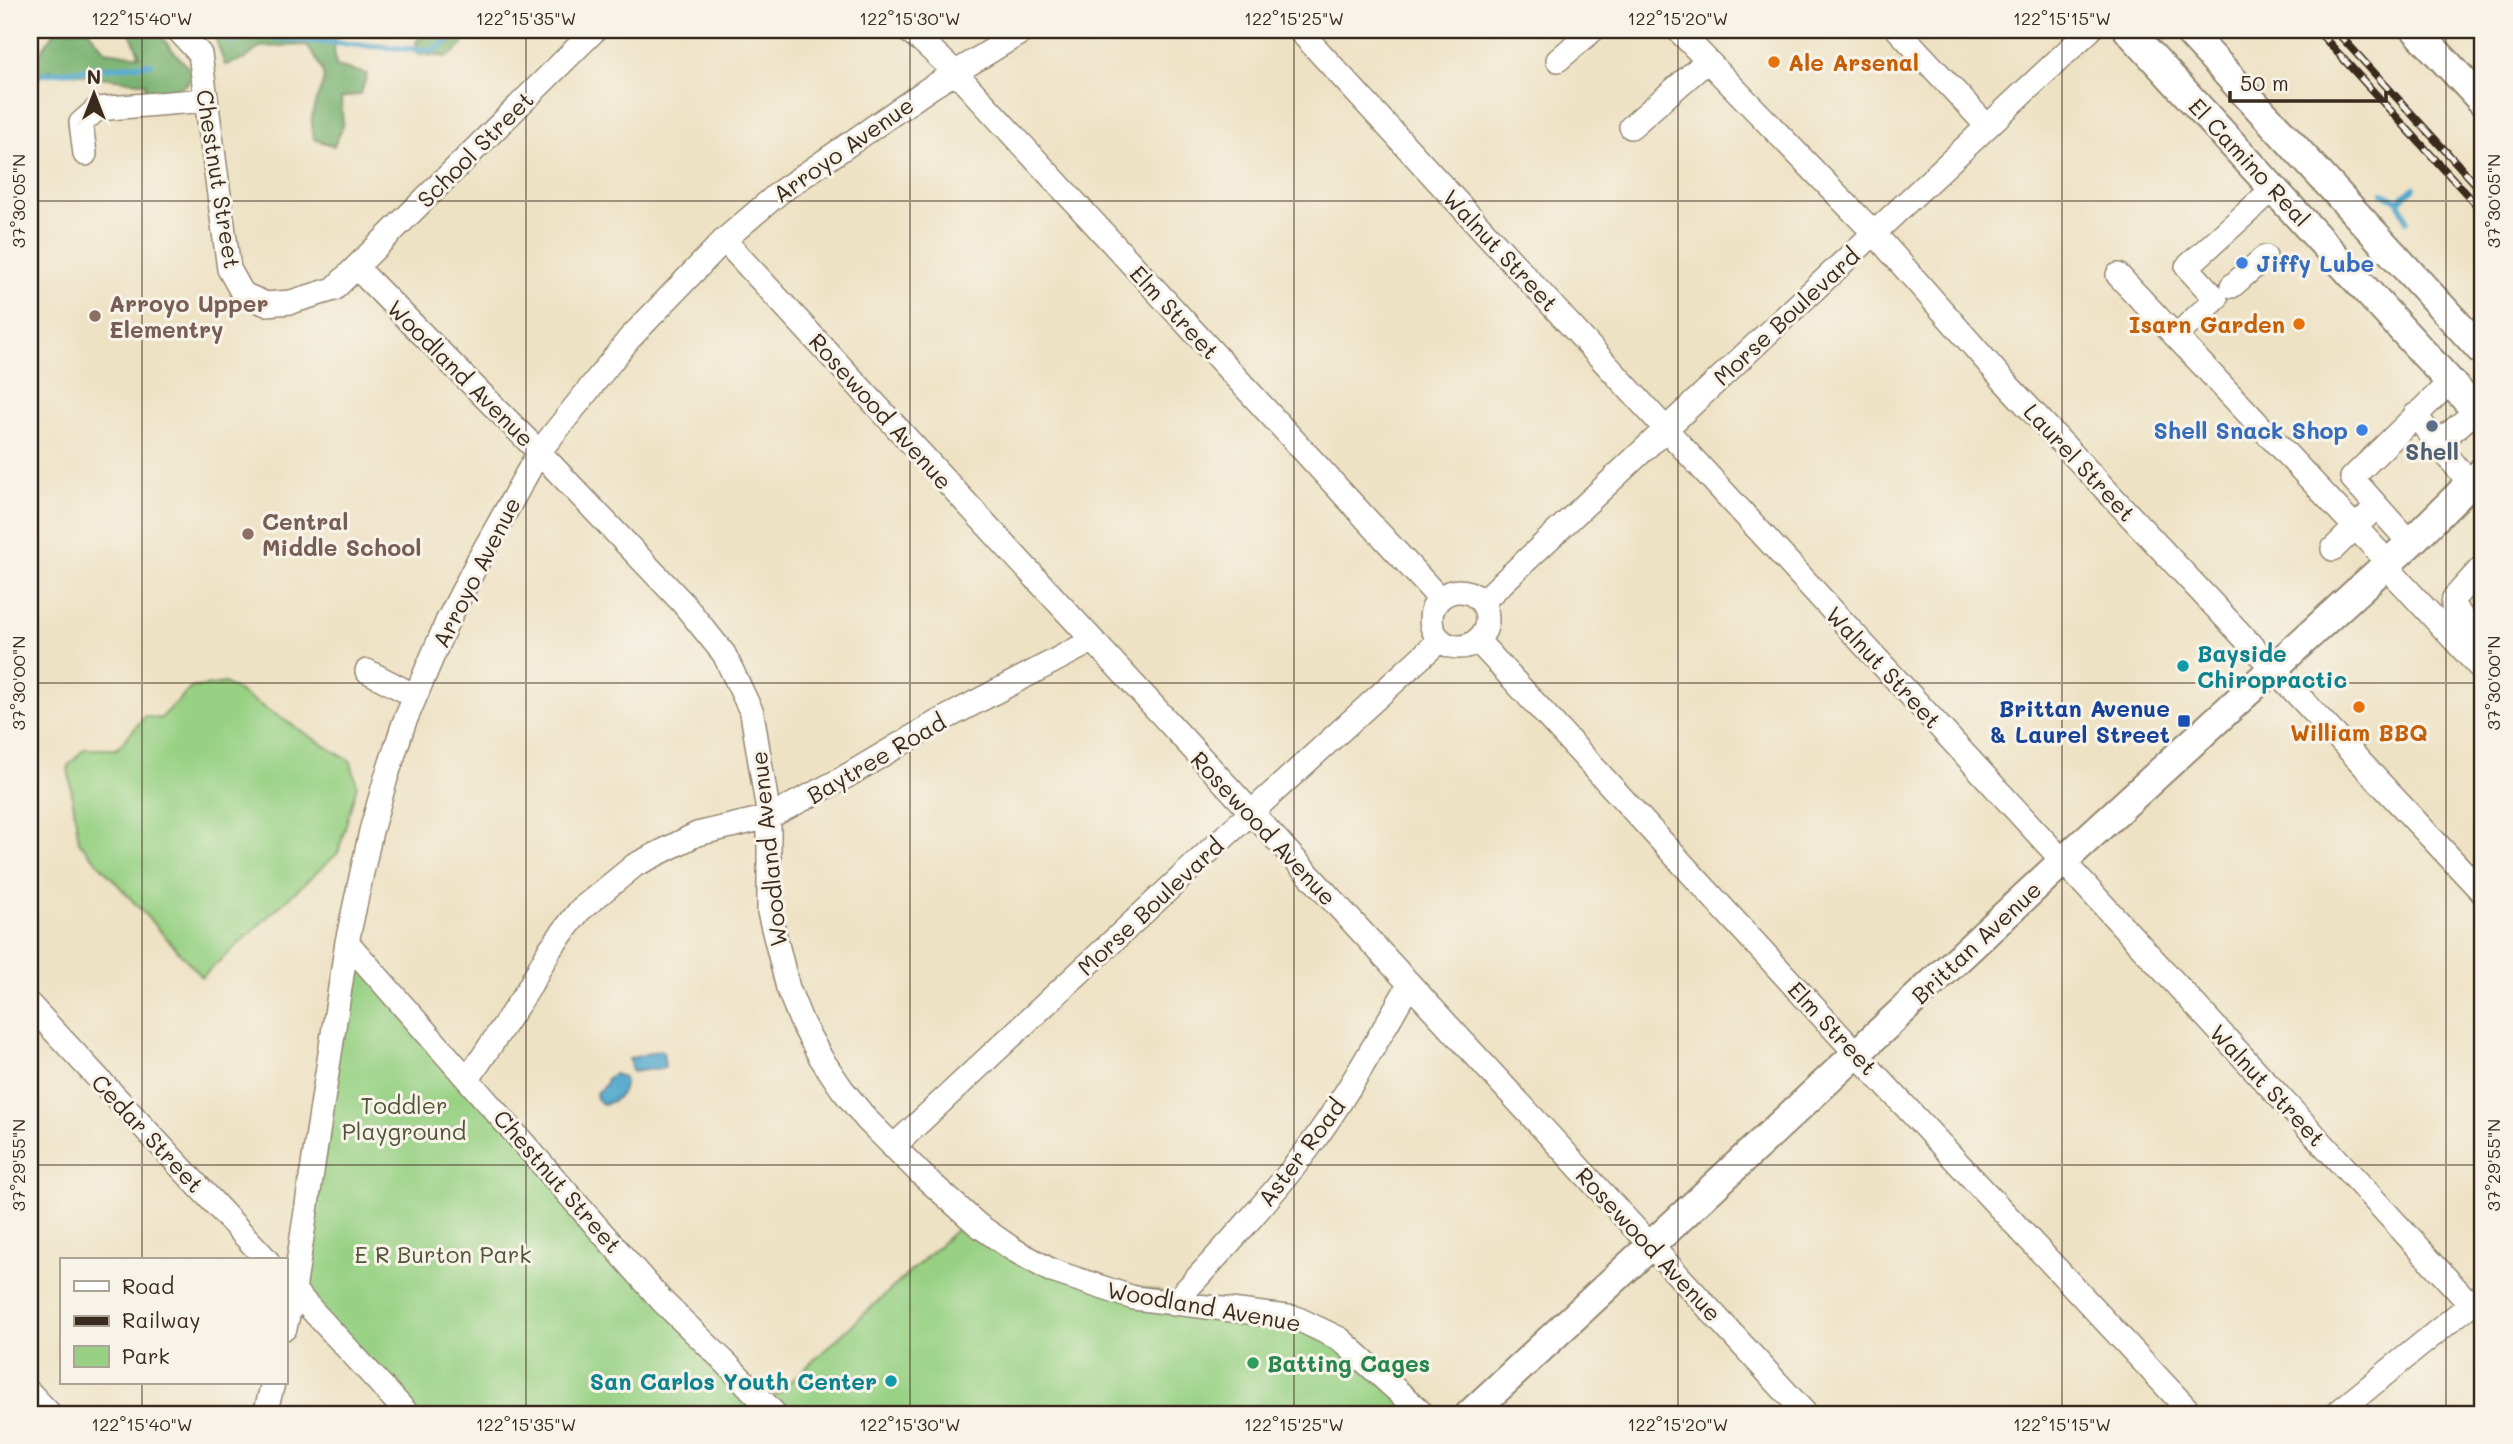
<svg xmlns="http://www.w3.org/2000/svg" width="2513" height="1444" font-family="Mali,sans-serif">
<rect width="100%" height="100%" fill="#f7f3e8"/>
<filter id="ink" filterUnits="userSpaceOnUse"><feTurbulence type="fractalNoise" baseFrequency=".0143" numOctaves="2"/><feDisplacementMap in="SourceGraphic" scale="14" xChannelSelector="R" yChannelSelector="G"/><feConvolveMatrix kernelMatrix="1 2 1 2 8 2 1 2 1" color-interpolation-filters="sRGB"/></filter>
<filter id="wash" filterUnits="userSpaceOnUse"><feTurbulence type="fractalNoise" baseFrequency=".00686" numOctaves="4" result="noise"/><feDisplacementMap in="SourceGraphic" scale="28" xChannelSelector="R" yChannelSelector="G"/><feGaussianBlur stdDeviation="1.57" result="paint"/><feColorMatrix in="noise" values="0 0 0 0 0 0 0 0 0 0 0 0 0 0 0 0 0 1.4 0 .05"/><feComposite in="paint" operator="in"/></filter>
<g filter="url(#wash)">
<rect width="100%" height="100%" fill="#eee2c4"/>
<path fill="#98d184" stroke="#6a7e51" stroke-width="2" d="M 225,683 L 351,762 L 357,785 L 338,853 L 202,977 L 79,842 L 68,766 L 84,749 L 117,749 L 145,716 L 160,719 L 191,688 Z
M 347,942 L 766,1404 L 970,1217 L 1052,1271 L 1296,1318 L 1423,1414 L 408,1414 L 294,1290 Z"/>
<path fill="#7ab372" stroke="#5a6e48" stroke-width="2" d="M 56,30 L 88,30 L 105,51 L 140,56 L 129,30 L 155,30 L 192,72 L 187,84 L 165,93 L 144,97 L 146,83 L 48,70 L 35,81 L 30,82 L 30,53 L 38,55 Z
M 223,30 L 339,30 L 336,32 L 334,49 L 336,66 L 367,74 L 361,94 L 341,98 L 343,126 L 334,146 L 314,139 C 313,132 311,124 312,117 C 318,79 338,85 306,45 L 260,47 L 245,59 L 225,65 L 215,37 Z
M 432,30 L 479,30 L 466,36 L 462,46 L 448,57 L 418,54 L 416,41 Z"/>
<path fill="#50a7cd" stroke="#466876" stroke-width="2" d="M 660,1050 L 663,1051 L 665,1068 L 632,1072 L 629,1059 Z
M 614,1074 L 624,1077 C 626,1091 618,1102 603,1104 L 597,1100 L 596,1093 L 605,1085 L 607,1078 Z"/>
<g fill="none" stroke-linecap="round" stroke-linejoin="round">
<path stroke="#50a7cd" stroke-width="6" d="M 233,42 L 253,36 L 432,51 L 465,30
M 30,75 L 151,64
M 2383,193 L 2399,201
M 2399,201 L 2407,222
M 2399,201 L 2414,188"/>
</g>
</g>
<g filter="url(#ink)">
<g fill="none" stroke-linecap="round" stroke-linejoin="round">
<defs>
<path id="minor" d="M 178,30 L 200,54 L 229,269 L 243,294 L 266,304 L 291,302 L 334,289 L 595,30
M 907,30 L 922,41 L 955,72 L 1439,598
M 1299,30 L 2470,1304
M 1678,30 L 1875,234 L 2004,381 L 2483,893
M 1898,30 L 1987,126
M 1558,60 L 1593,30
M 1631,127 L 1707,61
M 85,154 L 81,123 L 97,109 L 206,100
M 724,240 L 1806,1414
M 356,267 L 539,452 L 682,602 L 724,654 L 752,713 L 769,817 L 769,912 L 788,988 L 802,1023 L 821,1058 L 842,1089 L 867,1120 L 921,1174 L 978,1225 L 1014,1250 L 1052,1271 L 1134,1298 L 1296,1318 L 1340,1339 L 1423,1414
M 2118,275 L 2388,562
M 2232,286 L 2265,257
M 2176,336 L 2216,299 L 2187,267 L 2274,188
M 2415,415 L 2470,484
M 2438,443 L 2476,411
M 2377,506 L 2352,478 L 2450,382
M 2333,549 L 2377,506 L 2410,543
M 2385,565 L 2483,671
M 2483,566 L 2454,598 L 2453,606 L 2483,642
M1431 619a28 28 0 1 1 56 0a28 28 0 1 1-56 0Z
M 1482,602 L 2090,30
M 1477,640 L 1876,1075 L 2192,1414
M 367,671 L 415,696
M 347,942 L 662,1301 L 726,1363 L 775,1414
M 30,1005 L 267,1260
M 468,1079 L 527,991 L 550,949 L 580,910 L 635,865 L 697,834 L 769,817 L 840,780 L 936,723 L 1092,641
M 893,1147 L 1221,840 L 1440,640
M 287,1283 L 408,1414
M 1173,1304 C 1219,1254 1266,1204 1307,1150 C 1346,1098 1377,1040 1409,985
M 285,1328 L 294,1290 L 347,942 L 371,831 L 386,778 L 404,723 L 447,622 L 479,559 L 539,452 L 629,339 L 724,240 L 780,192 L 930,88 L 1025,30
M 30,1393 L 50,1414
M 265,1414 L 273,1383
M 2336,1414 L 2483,1294"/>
<path id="major" d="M 2128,30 L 2483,418
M 2187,30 L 2483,352
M 2416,30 L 2483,102
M 1470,1414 L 2063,861 L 2410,543 L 2483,471"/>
</defs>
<use href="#minor" stroke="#948671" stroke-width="26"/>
<use href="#major" stroke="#948671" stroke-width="32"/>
<use href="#minor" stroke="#fff" stroke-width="23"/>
<use href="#major" stroke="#fff" stroke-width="28"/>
<defs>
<path id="rail" d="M 2317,30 L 2483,212
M 2335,30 L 2483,192"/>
</defs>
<use href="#rail" stroke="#3b2a1e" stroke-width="8"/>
<use href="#rail" stroke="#f7f3e8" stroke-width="5" stroke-dasharray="16" stroke-linecap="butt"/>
</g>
</g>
<path fill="none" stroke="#3b2a1e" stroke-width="2" stroke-opacity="0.45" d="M 142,30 L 142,1260M 526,30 L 526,1414M 910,30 L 910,1414M 1294,30 L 1294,1414M 1678,30 L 1678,1414M 2062,30 L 2062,1414M 2446,30 L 2446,1414M 30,201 L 2483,201M 30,683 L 2483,683M 30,1165 L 2483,1165M 142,1383 L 142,1414"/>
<g fill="#e8710a" stroke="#f7f3e8" stroke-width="2.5">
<circle cx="1774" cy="62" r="7"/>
<circle cx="2299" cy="324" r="7"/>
<circle cx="2359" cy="707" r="7"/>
</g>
<g fill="#3f7fe0" stroke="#f7f3e8" stroke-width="2.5">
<circle cx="2242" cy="263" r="7"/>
<circle cx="2362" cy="430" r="7"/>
</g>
<g fill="#8d6e63" stroke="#f7f3e8" stroke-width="2.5">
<circle cx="95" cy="316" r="7"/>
<circle cx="248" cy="534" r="7"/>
</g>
<circle fill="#5c6f8a" stroke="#f7f3e8" stroke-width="2.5" cx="2432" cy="426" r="7"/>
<g fill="#0f9aa8" stroke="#f7f3e8" stroke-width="2.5">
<circle cx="2183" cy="666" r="7"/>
<circle cx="891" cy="1381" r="7"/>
</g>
<rect fill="#1a4fb4" stroke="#f7f3e8" stroke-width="2.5" x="2177" y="714" width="14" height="14" rx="3.5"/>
<circle fill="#2e9e5b" stroke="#f7f3e8" stroke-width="2.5" cx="1253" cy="1363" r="7"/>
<g text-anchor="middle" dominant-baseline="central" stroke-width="6" stroke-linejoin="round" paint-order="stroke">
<g font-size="23" font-weight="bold" fill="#c56008" stroke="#f7f3e8" text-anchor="start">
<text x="1788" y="62">Ale Arsenal</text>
<text x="2285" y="324" text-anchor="end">Isarn Garden</text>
<text x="2359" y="732" text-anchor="middle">William BBQ</text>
</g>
<g font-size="23" fill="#3b2a1e" stroke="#f7f3e8">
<text transform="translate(475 149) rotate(-45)">School Street</text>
<text transform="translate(843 149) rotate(-35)">Arroyo Avenue</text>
<text transform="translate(2250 162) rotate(47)">El Camino Real</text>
<text transform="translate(219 179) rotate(81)">Chestnut Street</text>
<text transform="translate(1501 250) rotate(47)">Walnut Street</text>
<text transform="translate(1175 312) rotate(47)">Elm Street</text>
<text transform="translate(1786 316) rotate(-43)">Morse Boulevard</text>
<text transform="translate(461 373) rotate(45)">Woodland Avenue</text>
<text transform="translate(881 411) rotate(48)">Rosewood Avenue</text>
<text transform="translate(2080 462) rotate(47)">Laurel Street</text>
<text transform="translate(476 572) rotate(-63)">Arroyo Avenue</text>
<text transform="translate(1884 667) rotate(47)">Walnut Street</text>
<text transform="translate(876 758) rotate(-30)">Baytree Road</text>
<text transform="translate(1264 828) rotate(47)">Rosewood Avenue</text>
<text transform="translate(768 849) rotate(-96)">Woodland Avenue</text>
<text transform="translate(1150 906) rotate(-43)">Morse Boulevard</text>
<text transform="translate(1976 942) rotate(-43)">Brittan Avenue</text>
<text transform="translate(1833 1028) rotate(47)">Elm Street</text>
<text transform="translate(2268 1085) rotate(47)">Walnut Street</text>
<text transform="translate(148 1133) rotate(47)">Cedar Street</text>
<text transform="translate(1301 1152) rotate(-53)">Aster Road</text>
<text transform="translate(558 1181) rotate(49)">Chestnut Street</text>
<text transform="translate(1649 1244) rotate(47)">Rosewood Avenue</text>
<text transform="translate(1204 1306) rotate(10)">Woodland Avenue</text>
</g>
<g font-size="23" font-weight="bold" fill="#366cbe" stroke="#f7f3e8" text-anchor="start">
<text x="2256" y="263">Jiffy Lube</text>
<text x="2348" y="430" text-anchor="end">Shell Snack Shop</text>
</g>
<g font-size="23" font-weight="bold" fill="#785e54" stroke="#f7f3e8" text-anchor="start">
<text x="109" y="303">Arroyo Upper<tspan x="109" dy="26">Elementry</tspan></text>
<text x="262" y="521">Central<tspan x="262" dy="26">Middle School</tspan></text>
</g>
<g font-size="23" font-weight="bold" fill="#4e5e75" stroke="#f7f3e8">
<text x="2432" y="451">Shell</text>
</g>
<g font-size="23" font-weight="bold" fill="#0d838f" stroke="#f7f3e8" text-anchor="start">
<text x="2197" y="653">Bayside<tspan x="2197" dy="26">Chiropractic</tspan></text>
<text x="877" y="1381" text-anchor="end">San Carlos Youth Center</text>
</g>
<g font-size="23" font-weight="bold" fill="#164399" stroke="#f7f3e8" text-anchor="end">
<text x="2170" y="708">Brittan Avenue<tspan x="2170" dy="26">&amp; Laurel Street</tspan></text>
</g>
<g font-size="23" fill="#525438" stroke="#f7f3e8">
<text x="404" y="1105">Toddler<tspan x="404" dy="26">Playground</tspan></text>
<text x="443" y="1254">E R Burton Park</text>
</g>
<g font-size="23" font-weight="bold" fill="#27864d" stroke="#f7f3e8" text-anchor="start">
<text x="1267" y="1363">Batting Cages</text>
</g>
</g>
<rect width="2513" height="1444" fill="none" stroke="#f7f3e8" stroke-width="77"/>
<rect x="60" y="1258" width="228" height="126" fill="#f7f3e8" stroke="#aca397" stroke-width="2"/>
<rect x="74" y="1281" width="35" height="10" fill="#ffffff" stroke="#aca397" stroke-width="2"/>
<text x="122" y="1294" font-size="21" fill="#3b2a1e">Road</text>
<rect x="74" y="1316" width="35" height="10" fill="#3b2a1e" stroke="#aca397" stroke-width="2"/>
<text x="122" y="1328" font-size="21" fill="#3b2a1e">Railway</text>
<rect x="74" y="1346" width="35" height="21" fill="#98d184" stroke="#aca397" stroke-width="2"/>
<text x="122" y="1364" font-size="21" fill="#3b2a1e">Park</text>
<g transform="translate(94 94)" stroke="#f7f3e8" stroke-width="5" paint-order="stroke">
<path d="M0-5L12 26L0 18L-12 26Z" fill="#3b2a1e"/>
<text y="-10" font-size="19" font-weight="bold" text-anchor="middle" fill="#3b2a1e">N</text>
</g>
<path d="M2230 91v10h156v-10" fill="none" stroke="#3b2a1e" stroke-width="3.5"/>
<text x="2240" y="91" font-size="21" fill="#3b2a1e" stroke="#f7f3e8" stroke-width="5" paint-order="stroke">50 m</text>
<rect x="38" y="38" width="2436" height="1368" fill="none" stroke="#3b2a1e" stroke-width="2.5"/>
<g font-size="18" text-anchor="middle" fill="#3b2a1e">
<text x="142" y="25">122°15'40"W</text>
<text x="526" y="25">122°15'35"W</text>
<text x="910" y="25">122°15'30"W</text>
<text x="1294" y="25">122°15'25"W</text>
<text x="1678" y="25">122°15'20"W</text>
<text x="2062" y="25">122°15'15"W</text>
<text transform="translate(19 201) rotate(-90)" y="6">37°30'05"N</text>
<text transform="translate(2494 201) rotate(-90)" y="6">37°30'05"N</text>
<text transform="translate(19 683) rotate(-90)" y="6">37°30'00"N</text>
<text transform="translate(2494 683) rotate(-90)" y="6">37°30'00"N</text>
<text transform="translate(19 1165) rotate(-90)" y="6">37°29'55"N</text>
<text transform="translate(2494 1165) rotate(-90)" y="6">37°29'55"N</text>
<text x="142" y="1431">122°15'40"W</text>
<text x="526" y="1431">122°15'35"W</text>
<text x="910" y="1431">122°15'30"W</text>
<text x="1294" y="1431">122°15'25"W</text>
<text x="1678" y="1431">122°15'20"W</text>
<text x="2062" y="1431">122°15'15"W</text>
</g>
</svg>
